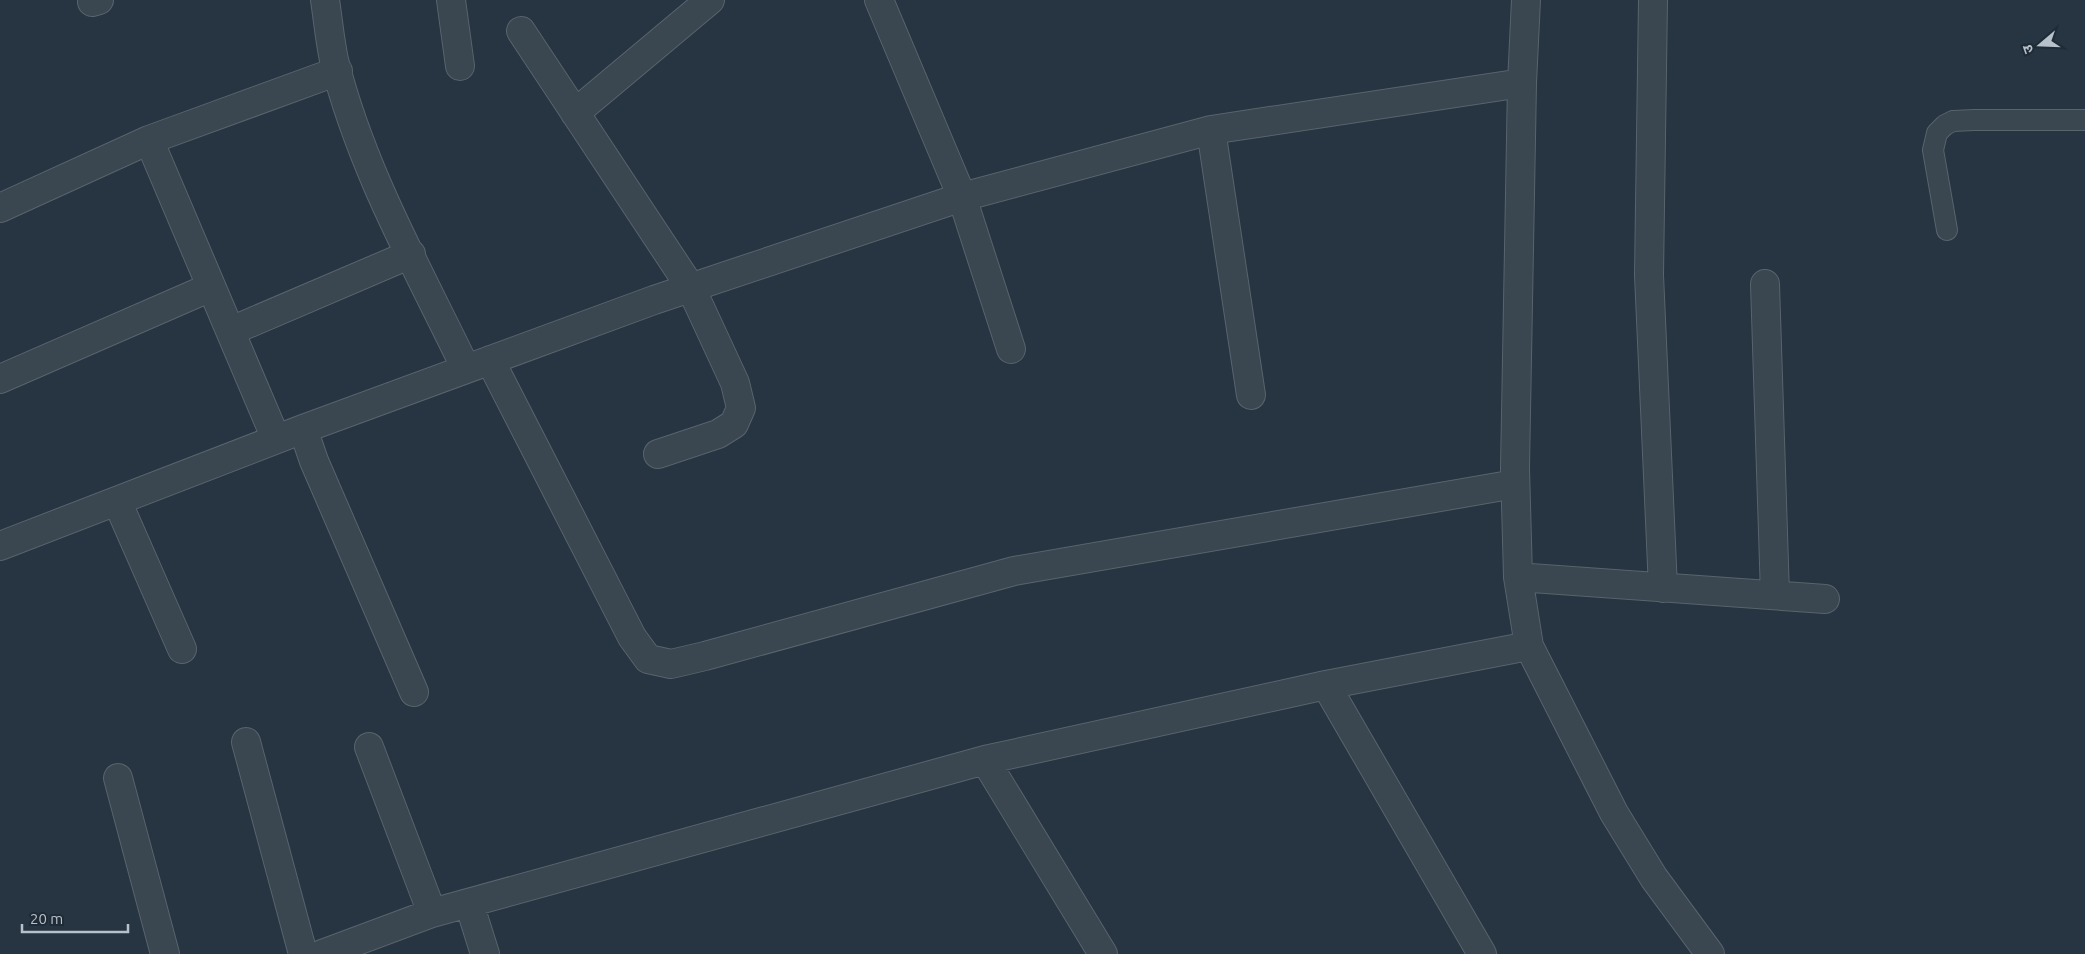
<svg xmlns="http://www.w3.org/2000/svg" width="2085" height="954" font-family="Ubuntu,'Noto Sans Devanagari',sans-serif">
<rect width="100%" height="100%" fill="#263541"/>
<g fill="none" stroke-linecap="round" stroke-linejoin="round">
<defs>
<path id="lane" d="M 1947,230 L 1933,150 L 1937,133 L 1945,125 L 1953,121 L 1974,120 L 2085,120"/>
<path id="street" d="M 325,0 C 328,20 330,41 334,60 C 361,169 418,269 466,369
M 451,0 L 460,66
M 879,0 L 962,197 L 1011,349
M 1526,0 L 1522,83 L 1515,468 L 1518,577 L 1529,646 L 1614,813 L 1654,878 L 1710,954
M 1653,0 L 1649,275 L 1663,588
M 92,2 L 99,0
M 521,31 L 691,288 L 735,383 L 741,408 L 734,424 L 718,434 L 658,454
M 575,113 L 710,0
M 1211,130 L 1251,395
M 149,140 L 276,439
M 0,208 L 149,140 L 338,71
M 1765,284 L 1775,595
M 231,331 L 411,254
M 490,360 L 632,637 L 648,659 L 671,664 L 705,656 L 1014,571 L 1515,484
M 0,379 L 211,287
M 303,429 L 314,461 L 414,692
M 117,501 L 182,649
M 0,546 L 303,429 L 654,300 L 962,197 L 1211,130 L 1522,83
M 1518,577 L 1825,599
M 1326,685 L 1482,954
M 246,742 L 303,954
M 369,747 L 432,913
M 985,760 L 1103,954
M 118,778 L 165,954
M 469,903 L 485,954
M 322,954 L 432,913 L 985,760 L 1326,685 L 1529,646"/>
</defs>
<use href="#lane" stroke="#58646e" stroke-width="22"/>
<use href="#street" stroke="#58646e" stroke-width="30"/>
<use href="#lane" stroke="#3a4650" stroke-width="20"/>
<use href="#street" stroke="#3a4650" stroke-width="28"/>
</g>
<g transform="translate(2040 45) rotate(251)" stroke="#1f2b36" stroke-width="4" paint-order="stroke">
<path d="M0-4L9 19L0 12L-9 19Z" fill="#b7c1cb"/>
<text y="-8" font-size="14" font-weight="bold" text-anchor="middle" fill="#b7c1cb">उ</text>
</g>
<path d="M22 924v8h106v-8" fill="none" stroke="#b7c1cb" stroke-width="2.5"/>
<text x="30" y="924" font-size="15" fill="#b7c1cb" stroke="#1f2b36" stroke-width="4" paint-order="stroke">20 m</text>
</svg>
